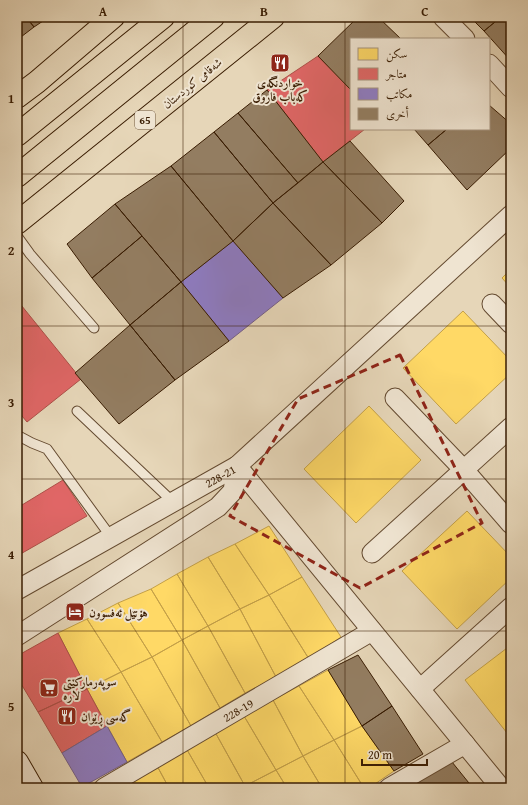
<svg xmlns="http://www.w3.org/2000/svg" width="528" height="805" font-family="'Gentium Book Plus',Amiri,serif">
<rect width="100%" height="100%" fill="#e6d6b8"/>
<filter id="stains"><feTurbulence type="fractalNoise" baseFrequency=".005" numOctaves="4"/><feColorMatrix values="0 0 0 0 .2 0 0 0 0 .09 0 0 0 0 .02 0 0 0 .5 -.17"/></filter>
<radialGradient id="worn" r=".72"><stop offset=".6" stop-color="#630" stop-opacity="0"/><stop offset="1" stop-color="#630" stop-opacity=".3"/></radialGradient>
<path fill="#ffd966" stroke="#c4a048" d="M 511,269 L 511,288 L 502,278 Z
M 463,311 L 511,361 L 511,373 L 456,424 L 403,368 Z
M 369,406 L 421,460 L 356,523 L 304,469 Z
M 511,474 L 511,482 L 507,478 Z
M 467,511 L 511,557 L 511,578 L 457,629 L 402,571 Z
M 269,526 L 302,577 L 269,595 L 235,544 Z
M 235,544 L 269,595 L 240,609 L 208,557 Z
M 208,557 L 240,609 L 208,626 L 177,574 Z
M 177,574 L 208,626 L 182,640 L 151,589 Z
M 302,577 L 341,637 L 309,659 L 269,595 Z
M 151,589 L 182,640 L 152,657 L 118,603 Z
M 269,595 L 309,659 L 276,677 L 240,609 Z
M 118,603 L 152,657 L 121,672 L 87,619 Z
M 240,609 L 276,677 L 245,693 L 208,626 Z
M 87,619 L 121,672 L 87,689 L 58,633 Z
M 208,626 L 245,693 L 220,708 L 182,640 Z
M 182,640 L 220,708 L 191,726 L 152,657 Z
M 511,645 L 511,738 L 465,680 Z
M 152,657 L 191,726 L 162,742 L 121,672 Z
M 328,670 L 362,726 L 334,740 L 299,686 Z
M 121,672 L 162,742 L 127,762 L 87,689 Z
M 299,686 L 334,740 L 303,756 L 273,700 Z
M 273,700 L 303,756 L 276,770 L 244,716 Z
M 244,716 L 276,770 L 245,786 L 215,732 Z
M 362,726 L 394,771 L 369,788 L 364,788 L 334,740 Z
M 215,732 L 245,786 L 239,788 L 209,788 L 186,748 Z
M 334,740 L 364,788 L 322,788 L 303,756 Z
M 186,748 L 209,788 L 169,788 L 156,764 Z
M 303,756 L 322,788 L 287,788 L 276,770 Z
M 156,764 L 169,788 L 133,788 L 129,780 Z
M 276,770 L 287,788 L 246,788 L 245,786 Z
M 414,784 L 417,788 L 408,788 Z"/>
<path fill="#e06666" stroke="#ae5048" d="M 318,56 L 351,90 L 351,129 L 365,129 L 323,162 L 267,90 Z
M 17,300 L 81,379 L 27,422 L 17,410 Z
M 63,480 L 87,516 L 17,556 L 17,508 Z
M 58,633 L 87,689 L 38,712 L 17,677 L 17,656 Z
M 87,689 L 107,726 L 62,753 L 38,712 Z
M 129,780 L 133,788 L 116,788 Z"/>
<path fill="#8e7cc3" stroke="#745f89" d="M 233,241 L 283,298 L 229,341 L 181,282 Z
M 107,726 L 127,762 L 82,787 L 62,753 Z"/>
<path fill="#937d61" stroke="#391c02" d="M 17,17 L 26,17 L 34,27 L 17,40 Z
M 26,17 L 49,17 L 34,27 Z
M 358,17 L 378,17 L 401,39 L 351,39 L 351,90 L 318,56 Z
M 470,17 L 501,17 L 484,31 Z
M 501,17 L 511,17 L 511,61 L 484,31 Z
M 267,90 L 323,162 L 298,183 L 238,113 Z
M 489,105 L 511,124 L 511,148 L 467,190 L 428,145 L 447,129 L 489,129 Z
M 238,113 L 298,183 L 273,203 L 214,132 Z
M 414,129 L 447,129 L 428,145 Z
M 214,132 L 273,203 L 233,241 L 171,166 Z
M 350,141 L 404,201 L 382,223 L 323,162 Z
M 323,162 L 382,223 L 331,265 L 273,203 Z
M 171,166 L 233,241 L 181,282 L 115,204 Z
M 273,203 L 331,265 L 283,298 L 233,241 Z
M 115,204 L 142,236 L 92,278 L 67,244 Z
M 142,236 L 181,282 L 130,325 L 92,278 Z
M 181,282 L 229,341 L 175,380 L 130,325 Z
M 130,325 L 175,380 L 119,424 L 75,373 Z
M 358,655 L 392,706 L 362,726 L 328,670 Z
M 392,706 L 423,754 L 394,771 L 362,726 Z
M 452,762 L 473,788 L 417,788 L 414,784 Z"/>
<g fill="none" stroke-linecap="round" stroke-linejoin="round">
<defs>
<path id="service" d="M 17,236 L 30,254 L 94,328
M 77,411 L 173,502
M 17,435 L 32,443 L 47,449 L 111,537"/>
<g id="minor">
<path d="M 443,17 L 465,39"/>
<path d="M 489,64 L 511,88"/>
<path d="M 492,304 L 511,324"/>
<path d="M 395,398 L 464,470 L 511,524"/>
<path d="M 237,466 L 501,788"/>
<path d="M 372,553 L 511,427"/>
<path id="s1" d="M 17,590 L 237,466 L 511,215"/>
<path d="M 17,636 L 218,507 L 233,491 L 237,466"/>
<path d="M 420,689 L 511,607"/>
<path id="s2" d="M 104,788 L 372,631"/>
<path d="M 389,788 L 465,744"/>
</g>
<path id="secondary" d="M 17,762 L 32,788"/>
<path id="trunk" d="M 17,97 L 37,82 L 113,17
M 17,135 L 163,17
M 17,176 L 213,17
M 17,223 L 273,17"/>
</defs>
<use href="#service" stroke="#644a30" stroke-width="11"/>
<use href="#minor" stroke="#644a30" stroke-width="21"/>
<use href="#secondary" stroke="#391c02" stroke-width="24"/>
<use href="#trunk" stroke="#391c02" stroke-width="24"/>
<use href="#service" stroke="#efe4d1" stroke-width="9"/>
<use href="#minor" stroke="#efe4d1" stroke-width="19"/>
<use href="#secondary" stroke="#efe4d1" stroke-width="22"/>
<use href="#trunk" stroke="#e6d6b8" stroke-width="22"/>
</g>
<path fill="none" stroke="#8f2418" stroke-width="3" stroke-dasharray="8 5" stroke-linejoin="round" d="M 400,355 L 482,523 L 360,588 L 230,516 L 298,399 Z"/>
<path fill="none" stroke="#391c02" stroke-width="1" stroke-opacity="0.55" d="M 183,17 L 183,788M 345,17 L 345,788M 17,174 L 511,174M 17,326 L 511,326M 17,479 L 511,479M 17,631 L 511,631"/>
<defs>
<symbol id="restaurant-square" viewBox="-11 -11 22 22"><rect x="-9" y="-9" width="18" height="18" rx="4" fill="#8f2418" stroke="#efe4d1"/><path d="M-5-6h1v4h1v-4h1v4h1v-4h1v5L-1.5 .5V6h-2V.5L-5-1ZM5-6V6H3V1.5H1.5Q1.5-4 5-6Z" fill="#fff"/></symbol>
<symbol id="hotel-square" viewBox="-11 -11 22 22"><rect x="-9" y="-9" width="18" height="18" rx="4" fill="#8f2418" stroke="#efe4d1"/><path d="M-6-4.5h1.5V1H6V5H4.5V3h-9V5H-6ZM-4 0a1.8 1.8 0 1 1 3.6 0ZM.5 0V-2.5h3Q6-2.5 6 0Z" fill="#fff"/></symbol>
<symbol id="supermarket-square" viewBox="-11 -11 22 22"><rect x="-9" y="-9" width="18" height="18" rx="4" fill="#8f2418" stroke="#efe4d1"/><path d="M-6-5.5h2.5l.6 2H6L4.5 2H-2.5L-4.4-4H-6ZM-1.5 3.2a1.3 1.3 0 1 0 .1 0ZM3 3.2a1.3 1.3 0 1 0 .1 0Z" fill="#fff"/></symbol>
</defs>
<g fill-rule="evenodd">
<use href="#restaurant-square" x="269" y="52" width="22" height="22"/>
<use href="#hotel-square" x="64" y="601" width="22" height="22"/>
<use href="#supermarket-square" x="38" y="677" width="22" height="22"/>
<use href="#restaurant-square" x="56" y="705" width="22" height="22"/>
</g>
<g text-anchor="middle" dominant-baseline="central" stroke-width="4" stroke-linejoin="round" paint-order="stroke">
<rect fill="#efe4d1" stroke="#705840" stroke-width="1" x="135" y="111" width="20" height="18" rx="3"/>
<g font-size="11" font-weight="bold" fill="#391c02">
<text x="145" y="120">65</text>
</g>
<g font-size="12" font-weight="bold" fill="#391c02" stroke="#efe4d1" text-anchor="start">
<text x="280" y="82" text-anchor="middle">خواردنگەی<tspan x="280" dy="14">کەباب فاروق</tspan></text>
<text x="89" y="612">هۆتێل ئەفسوون</text>
<text x="63" y="681">سوپەرمارکێتی<tspan x="63" dy="14">لارە</tspan></text>
<text x="81" y="716">گەسی ڕێوان</text>
</g>
<g font-size="12" fill="#391c02" stroke="#efe4d1">
<text transform="translate(192 83) rotate(-39)">شەقامی کوردستان</text>
<text stroke="none"><textPath href="#s1" startOffset="233">228-21</textPath></text>
<text stroke="none"><textPath href="#s2" startOffset="155">228-19</textPath></text>
</g>
</g>
<rect width="528" height="805" fill="none" stroke="#e6d6b8" stroke-width="44"/>
<rect x="350" y="38" width="140" height="92" fill="#efe4d1" stroke="#a6947e"/>
<rect x="358" y="48" width="20" height="12" fill="#ffd966" stroke="#a6947e"/>
<text x="386" y="58" font-size="12" fill="#391c02">سكن</text>
<rect x="358" y="68" width="20" height="12" fill="#e06666" stroke="#a6947e"/>
<text x="386" y="78" font-size="12" fill="#391c02">متاجر</text>
<rect x="358" y="88" width="20" height="12" fill="#8e7cc3" stroke="#a6947e"/>
<text x="386" y="98" font-size="12" fill="#391c02">مكاتب</text>
<rect x="358" y="108" width="20" height="12" fill="#937d61" stroke="#a6947e"/>
<text x="386" y="118" font-size="12" fill="#391c02">أخرى</text>
<path d="M362 759v6h65v-6" fill="none" stroke="#391c02" stroke-width="2"/>
<text x="368" y="759" font-size="12" fill="#391c02" stroke="#efe4d1" stroke-width="3" paint-order="stroke">20 m</text>
<rect x="22" y="22" width="484" height="761" fill="none" stroke="#391c02" stroke-width="1.5"/>
<g font-size="13" text-anchor="middle" font-weight="bold" fill="#391c02">
<text x="103" y="16">A</text>
<text x="264" y="16">B</text>
<text x="425" y="16">C</text>
<text x="11" y="103">1</text>
<text x="11" y="255">2</text>
<text x="11" y="407">3</text>
<text x="11" y="559">4</text>
<text x="11" y="711">5</text>
</g>
<rect width="100%" height="100%" filter="url(#stains)"/>
<rect width="100%" height="100%" fill="url(#worn)"/>
</svg>
